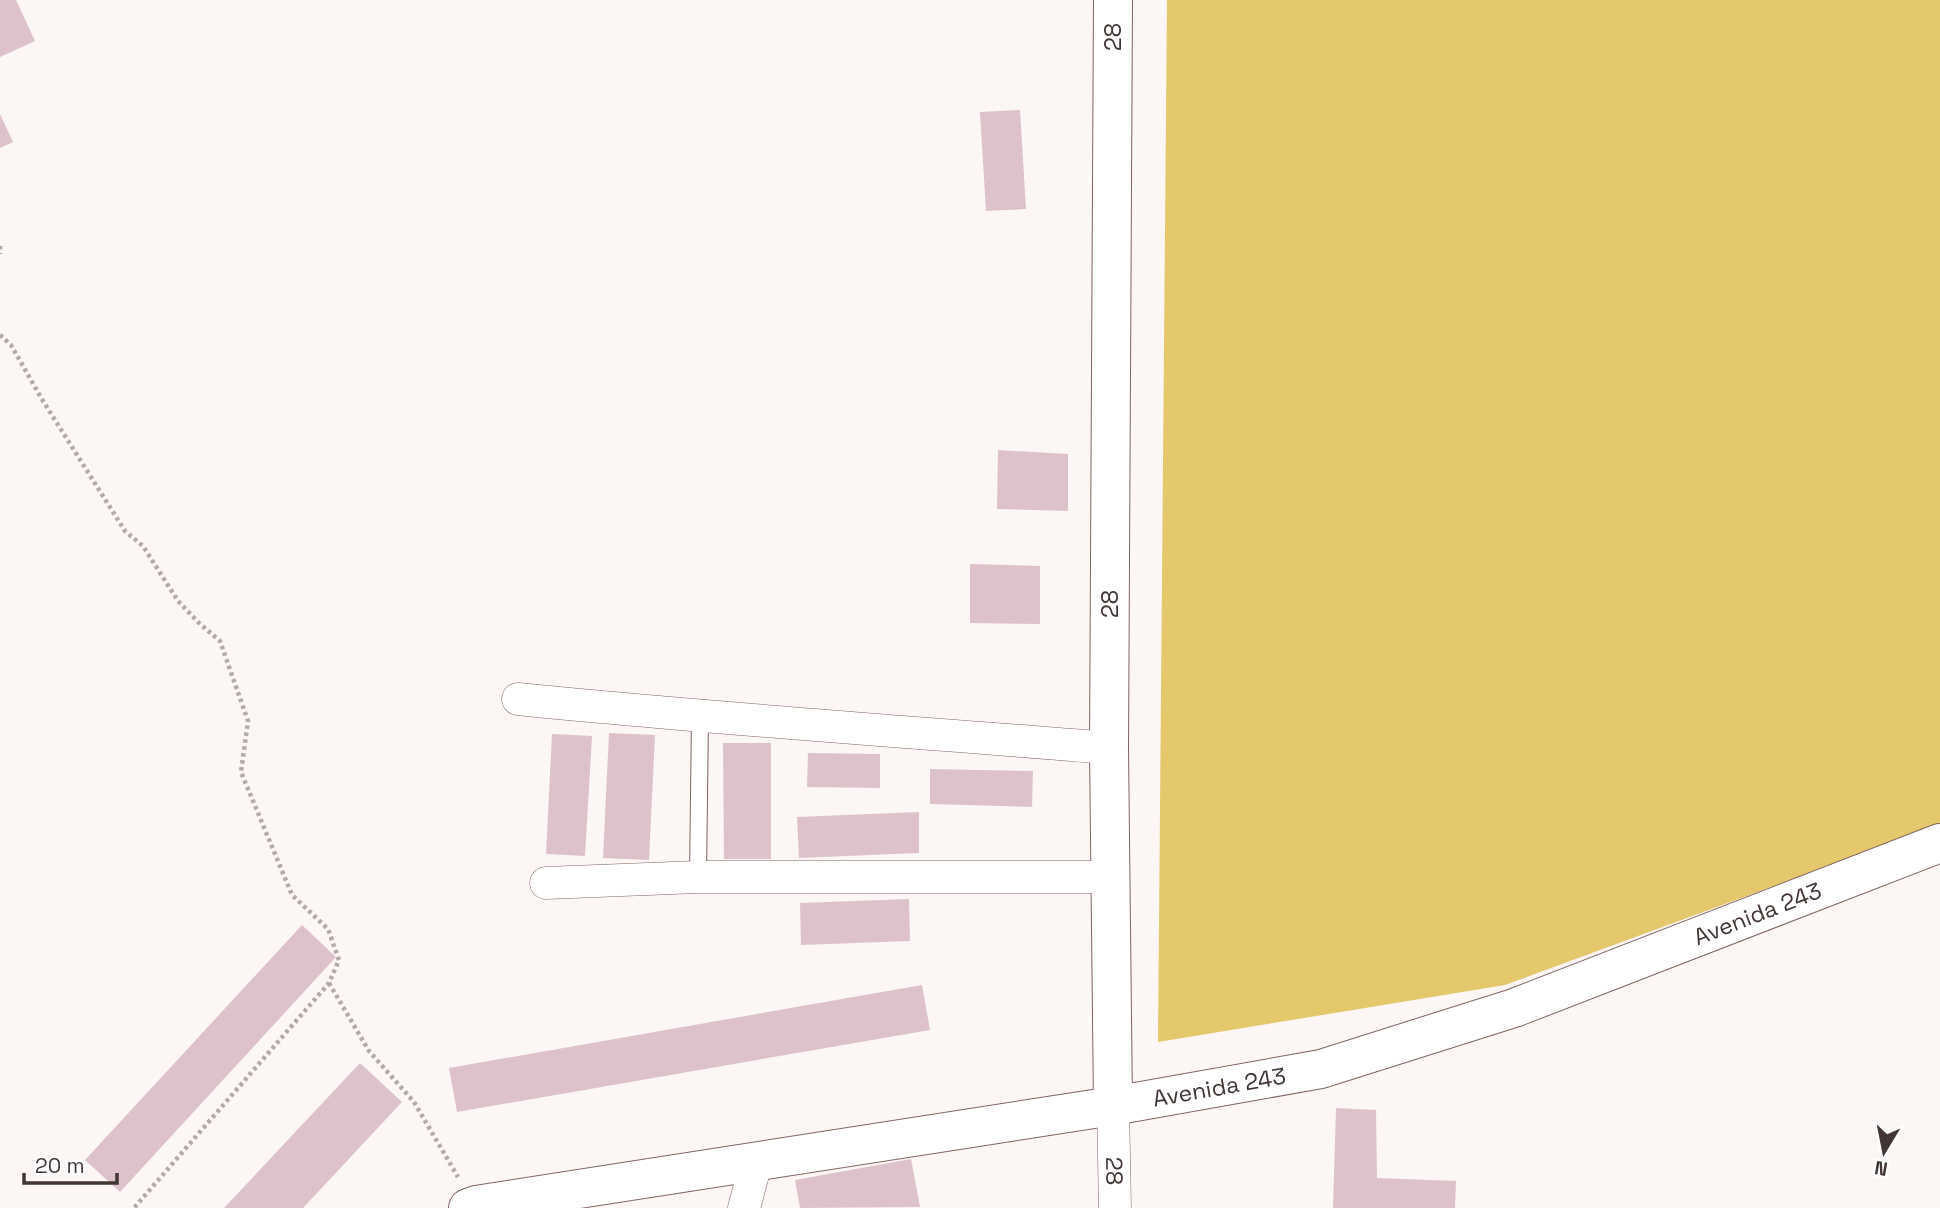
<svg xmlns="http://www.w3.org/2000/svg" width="1940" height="1208" font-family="'Space Grotesk',sans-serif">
<rect width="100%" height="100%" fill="#fcf6f5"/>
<path fill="#e5c76c" d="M 1167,0 L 1940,0 L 1940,825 L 1505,985 L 1158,1042 Z"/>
<path fill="#ddc2cc" d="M 0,0 L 16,0 L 35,41 L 0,57 Z
M 1020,110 L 1026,209 L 986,211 L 980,112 Z
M 0,114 L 13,142 L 0,148 Z
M 998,450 L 1068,454 L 1068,511 L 997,509 Z
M 970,564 L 1040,566 L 1040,624 L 970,623 Z
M 609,733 L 655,735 L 649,860 L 603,858 Z
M 552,734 L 592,736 L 585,856 L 546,854 Z
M 723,743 L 771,743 L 771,859 L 724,859 Z
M 808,753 L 880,754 L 880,788 L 807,787 Z
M 930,769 L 1033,771 L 1032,807 L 930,804 Z
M 919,812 L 919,853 L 799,858 L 797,817 Z
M 909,899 L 910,941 L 801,945 L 800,903 Z
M 302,925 L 336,957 L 120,1192 L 85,1160 Z
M 922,985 L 930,1030 L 457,1112 L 449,1068 Z
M 360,1063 L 402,1102 L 303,1208 L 224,1208 Z
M 1336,1108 L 1376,1110 L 1377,1178 L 1456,1181 L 1455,1208 L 1333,1208 Z
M 911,1159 L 920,1207 L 800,1208 L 795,1180 Z"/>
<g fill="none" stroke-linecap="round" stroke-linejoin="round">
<defs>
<path id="service" d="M 698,877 L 700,717"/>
<g id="minor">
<path d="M 518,699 C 715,719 912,732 1109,748"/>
<path d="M 546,883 L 698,877 L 1112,877"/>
<path id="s1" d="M 1113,1106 L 1115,1208"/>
<path d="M 744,1208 L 756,1163"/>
</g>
<g id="tertiary">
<path d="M 1113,0 L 1109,748 L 1113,1106"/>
<path id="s2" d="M 468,1208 L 476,1205 L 1113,1106 L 1321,1069 L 1514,1008 L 1940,843"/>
</g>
</defs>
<use href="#service" stroke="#806663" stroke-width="18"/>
<use href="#minor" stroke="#806663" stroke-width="33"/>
<use href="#tertiary" stroke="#806663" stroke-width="40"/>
<path stroke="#b2aaa9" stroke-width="4.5" stroke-dasharray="3.5 3.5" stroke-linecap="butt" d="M 0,246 L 0,254
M 0,335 L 11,345 L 43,401 L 125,531 L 143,546 L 178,601 L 199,623 L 220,641 L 248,721 L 241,772 L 292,895 L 328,929 L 339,960 L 329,983 L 134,1208
M 329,983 L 369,1051 L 414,1102 L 458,1177"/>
<use href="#service" stroke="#fff" stroke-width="16"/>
<use href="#minor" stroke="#fff" stroke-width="32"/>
<use href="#tertiary" stroke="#fff" stroke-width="38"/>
</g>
<g text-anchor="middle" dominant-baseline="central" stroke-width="6" stroke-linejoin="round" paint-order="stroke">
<g font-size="23" fill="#423635" stroke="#fff">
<text transform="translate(1113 37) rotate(-90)">28</text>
<text transform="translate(1110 604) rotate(-90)">28</text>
<text stroke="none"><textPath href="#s2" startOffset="1328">Avenida 243</textPath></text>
<text stroke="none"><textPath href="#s2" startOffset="761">Avenida 243</textPath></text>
<text stroke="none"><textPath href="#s1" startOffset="65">28</textPath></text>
</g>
</g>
<g transform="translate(1884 1152) rotate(190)" stroke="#ffffff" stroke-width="5" paint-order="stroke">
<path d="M0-5L12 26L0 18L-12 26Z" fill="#423635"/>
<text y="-10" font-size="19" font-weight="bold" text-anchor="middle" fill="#423635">N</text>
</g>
<path d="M24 1173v10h93v-10" fill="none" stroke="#423635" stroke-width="3.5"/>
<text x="35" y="1173" font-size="21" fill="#423635" stroke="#ffffff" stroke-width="5" paint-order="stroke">20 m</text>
</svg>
